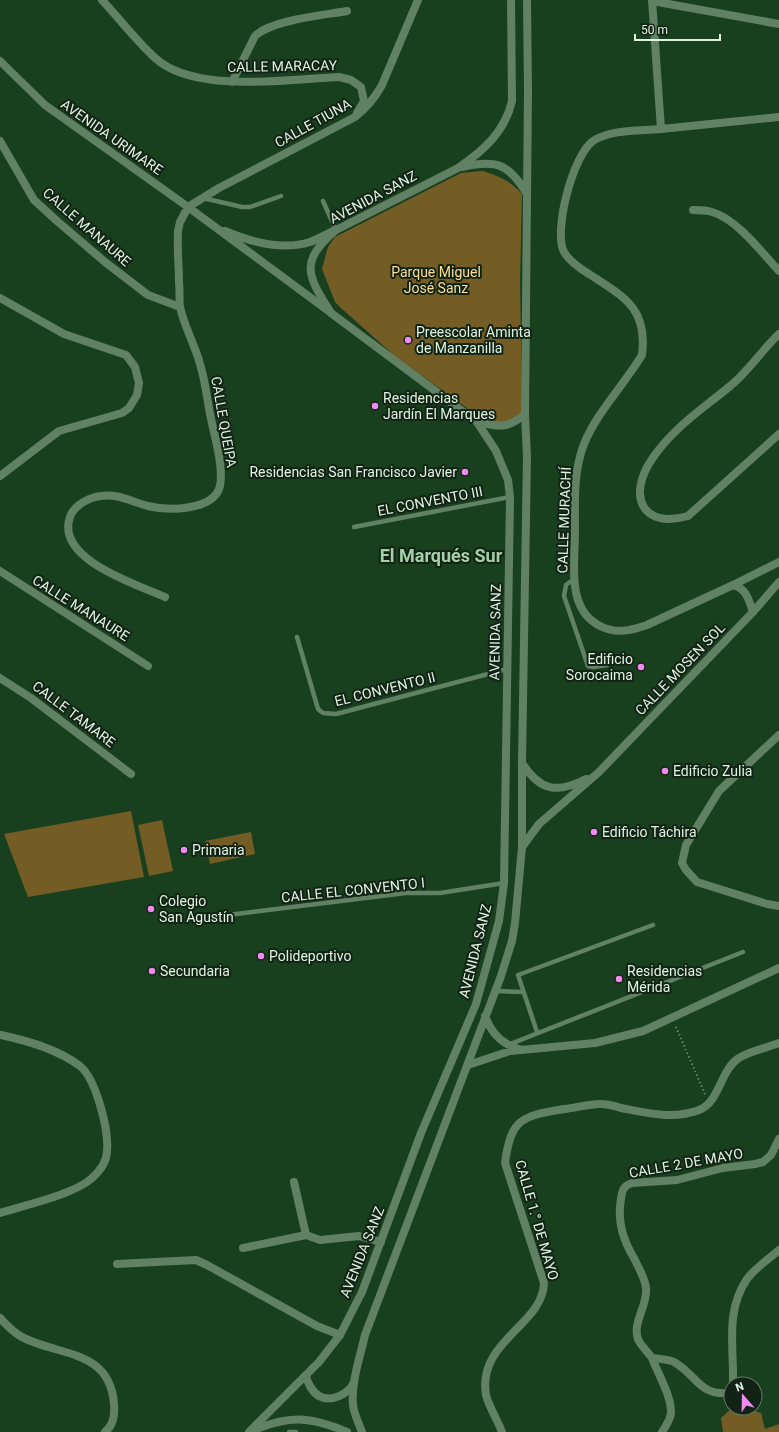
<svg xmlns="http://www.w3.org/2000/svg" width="779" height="1432" font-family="Roboto,sans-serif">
<rect width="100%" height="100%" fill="#18401f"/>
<path fill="#735d24" d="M 482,171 C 498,175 510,181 522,194 L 520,280 L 522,411 L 517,420 L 511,423 L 485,421 L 396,357 L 341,308 L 335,302 L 322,269 L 328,247 L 335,237 L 461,173 Z
M 131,811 L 144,877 L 28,897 L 4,834 Z
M 162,820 L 173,871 L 149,876 L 138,825 Z
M 251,832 L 255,854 L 210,864 L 205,841 Z
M 732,1408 L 749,1409 L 761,1413 L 765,1429 L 779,1424 L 779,1432 L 723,1432 L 721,1418 Z"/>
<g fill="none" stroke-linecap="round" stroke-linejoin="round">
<path stroke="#81a085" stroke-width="2" stroke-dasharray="1 3" stroke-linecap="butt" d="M 676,1027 L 705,1094"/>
<path stroke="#618164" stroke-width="4.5" d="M 203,198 L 242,207 L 250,207 L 281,196
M 323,201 L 336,230
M 354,527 L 510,497
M 574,579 L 566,585 L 564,596 L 588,666 L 593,667 L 607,665
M 297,637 L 318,709 L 323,713 L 336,714 L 507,669
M 204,918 L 406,893 L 440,893 L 504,883
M 495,991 L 523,992
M 537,1032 L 518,975 L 653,925
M 508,1045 L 743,952
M 289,1432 L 296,1432"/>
<path stroke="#618164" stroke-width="8" d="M 102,0 C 119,18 142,48 160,62 C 202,93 289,79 339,77 L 351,80 L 361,87 L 364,101 L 357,113
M 652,0 L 661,129 C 640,131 611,129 593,141 C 573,155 553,231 564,252 C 570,262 579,268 589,274 C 624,297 648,308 642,355 C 624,385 597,412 584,444 C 573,472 575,503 575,532 C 575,564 566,609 600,626 C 616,634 630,631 647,625 L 733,585 C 746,588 749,600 753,612
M 652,1 L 779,24
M 0,61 L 45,105 L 188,207 L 330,312
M 232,82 L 255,36 C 271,20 325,15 347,11
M 661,129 L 779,117
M 0,141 L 34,200 L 57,221 L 105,262 L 148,295 L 180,307
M 188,207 L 219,188 L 355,117 C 366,108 375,98 382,85 L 418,0
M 693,210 C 699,210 706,210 712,212 C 737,219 762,253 779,271
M 225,231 C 251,242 282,251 310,242 C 318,239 327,234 335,230
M 0,298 L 64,334 L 126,355 L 135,367 L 139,383 L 137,395 L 129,408 L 122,413 L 59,431 L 0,476
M 779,334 C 761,351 748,372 729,387 C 701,410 673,428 652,459 C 627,496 642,529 688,516 L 779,434
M 0,571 L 148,666
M 733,585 L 779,562
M 165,597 C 136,584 55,559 70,517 C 74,505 90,497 101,496 C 117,493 132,502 148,506 C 168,511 214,511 220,486 C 224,466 214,435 210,414 C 207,398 205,380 200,364 C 195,345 184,326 180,307 C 179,299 180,290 179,283 C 179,266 177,248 178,231 L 180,222 L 188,207
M 0,678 L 31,698 L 131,774
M 779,735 L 719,791 L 686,845 L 682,863 L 686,870 L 697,882 L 767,904 L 779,906
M 522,763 C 540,791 557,794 586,779
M 522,847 L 539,824 L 599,772 L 753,612 L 779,582
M 485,1016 C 491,1033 501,1044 519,1049
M 468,1065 L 510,1051 L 595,1043 L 643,1031 L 779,968
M 294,1182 L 306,1235
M 0,1213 C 25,1205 72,1195 91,1179 C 99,1172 107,1162 107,1151 C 109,1130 96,1079 80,1066 C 57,1049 28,1041 1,1035
M 243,1248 L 306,1235 L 320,1240 L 359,1236 L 381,1242
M 117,1264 L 196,1260 L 207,1265 L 317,1326 L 340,1335
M 0,1318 C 7,1326 16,1335 26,1339 C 63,1356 110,1351 114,1404 C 115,1415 114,1425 105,1432
M 652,1358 C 648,1352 640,1345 638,1339 C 632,1323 648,1305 646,1288 C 645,1278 639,1269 635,1260 C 623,1240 617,1222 621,1199 C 622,1191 623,1186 632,1183 L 677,1180 L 723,1168 L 755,1164 L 763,1162 L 771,1155 L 779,1139
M 733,1384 C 734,1348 725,1311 747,1279 C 755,1268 769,1259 779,1250
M 502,1432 C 498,1421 489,1407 486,1395 C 477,1341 543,1325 544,1283 L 505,1163 C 511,1118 522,1116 564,1109 C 576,1108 588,1104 600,1104 C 607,1104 615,1106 621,1108 C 648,1113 673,1120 699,1110 C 720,1102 720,1070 739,1058 C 749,1051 767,1048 779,1043
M 662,1432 C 666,1426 671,1419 671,1412 C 671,1395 658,1374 652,1358 C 659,1359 668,1359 674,1362 C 697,1375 699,1396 729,1393 L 731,1391"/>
<path stroke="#618164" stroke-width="8" d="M 462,167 C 497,159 509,164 527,194
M 477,422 C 499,427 508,429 525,414
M 306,1375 C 307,1382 312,1392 319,1396 C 331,1403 349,1394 354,1382
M 252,1431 C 288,1415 310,1416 347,1432
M 249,1432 L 319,1362 L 340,1335 L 362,1292 L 421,1133 L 476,1004 L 499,921 L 504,883 L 510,497 L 508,480 L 496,451 L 477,422 L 331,313 C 307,275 299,262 336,230 L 458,168 C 483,151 505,132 512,101 L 511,0
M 362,1432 C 359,1424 354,1414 353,1405 C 351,1382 360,1357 365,1335 L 501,976 L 512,941 L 515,923 L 522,847 L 522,763 L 527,457 L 525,414 L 528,90 L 527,0"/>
</g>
<g fill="#f38af2" stroke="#122214" stroke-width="1.5">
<circle cx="408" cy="340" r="4"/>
<circle cx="375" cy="406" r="4"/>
<circle cx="465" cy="472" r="4"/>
<circle cx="641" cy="667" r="4"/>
<circle cx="665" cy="771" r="4"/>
<circle cx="594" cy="832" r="4"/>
<circle cx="184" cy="850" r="4"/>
<circle cx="151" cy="909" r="4"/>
<circle cx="261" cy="956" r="4"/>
<circle cx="152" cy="971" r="4"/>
<circle cx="619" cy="979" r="4"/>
</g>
<g text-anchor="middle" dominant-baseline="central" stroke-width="4" stroke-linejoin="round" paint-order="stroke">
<g font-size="14" fill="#dff5e0" stroke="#122214">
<text transform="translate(282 66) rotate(-1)">CALLE MARACAY</text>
<text transform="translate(313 123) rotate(-29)">CALLE TIUNA</text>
<text transform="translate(112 137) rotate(35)">AVENIDA URIMARE</text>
<text transform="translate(373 197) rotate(-28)">AVENIDA SANZ</text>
<text transform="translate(87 227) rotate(41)">CALLE MANAURE</text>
<text transform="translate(224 422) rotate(80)">CALLE QUEIPA</text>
<text transform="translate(430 501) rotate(-11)">EL CONVENTO III</text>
<text transform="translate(564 520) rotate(-88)">CALLE MURACHÍ</text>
<text transform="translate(81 608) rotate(32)">CALLE MANAURE</text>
<text transform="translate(495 632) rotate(-89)">AVENIDA SANZ</text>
<text transform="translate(680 669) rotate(-46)">CALLE MOSEN SOL</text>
<text transform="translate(385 689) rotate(-14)">EL CONVENTO II</text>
<text transform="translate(74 714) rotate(37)">CALLE TAMARE</text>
<text transform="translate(353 890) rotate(-6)">CALLE EL CONVENTO I</text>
<text transform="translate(475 951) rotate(-76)">AVENIDA SANZ</text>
<text transform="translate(686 1163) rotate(-10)">CALLE 2 DE MAYO</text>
<text transform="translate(537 1220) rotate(74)">CALLE 1.° DE MAYO</text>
<text transform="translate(362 1252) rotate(-68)">AVENIDA SANZ</text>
</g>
<g font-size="14" fill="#fddf98" stroke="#122214">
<text x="436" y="272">Parque Miguel<tspan x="436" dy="16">José Sanz</tspan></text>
</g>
<g font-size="14" fill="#dff5e0" stroke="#122214" text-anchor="start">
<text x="416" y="332">Preescolar Aminta<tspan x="416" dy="16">de Manzanilla</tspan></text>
<text x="383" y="398">Residencias<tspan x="383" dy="16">Jardín El Marques</tspan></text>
<text x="457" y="472" text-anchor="end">Residencias San Francisco Javier</text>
<text x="633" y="659" text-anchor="end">Edificio<tspan x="633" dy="16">Sorocaima</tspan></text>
<text x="673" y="771">Edificio Zulia</text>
<text x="602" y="832">Edificio Táchira</text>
<text x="192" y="850">Primaria</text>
<text x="159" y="901">Colegio<tspan x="159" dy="16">San Agustín</tspan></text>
<text x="269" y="956">Polideportivo</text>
<text x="160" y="971">Secundaria</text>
<text x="627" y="971">Residencias<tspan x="627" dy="16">Mérida</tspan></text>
</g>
<g font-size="18" font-weight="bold" fill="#a4d0a8" stroke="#122214">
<text x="441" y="555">El Marqués Sur</text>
</g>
</g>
<g transform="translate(743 1396) rotate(340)"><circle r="19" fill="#122214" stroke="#647666"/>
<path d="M0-3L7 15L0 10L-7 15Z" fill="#f38af2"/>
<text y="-6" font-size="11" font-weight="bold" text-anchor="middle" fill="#dff5e0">N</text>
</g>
<path d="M635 34v6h85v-6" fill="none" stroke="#dff5e0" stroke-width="2"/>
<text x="641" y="34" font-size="12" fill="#dff5e0" stroke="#122214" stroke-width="3" paint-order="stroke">50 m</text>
</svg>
